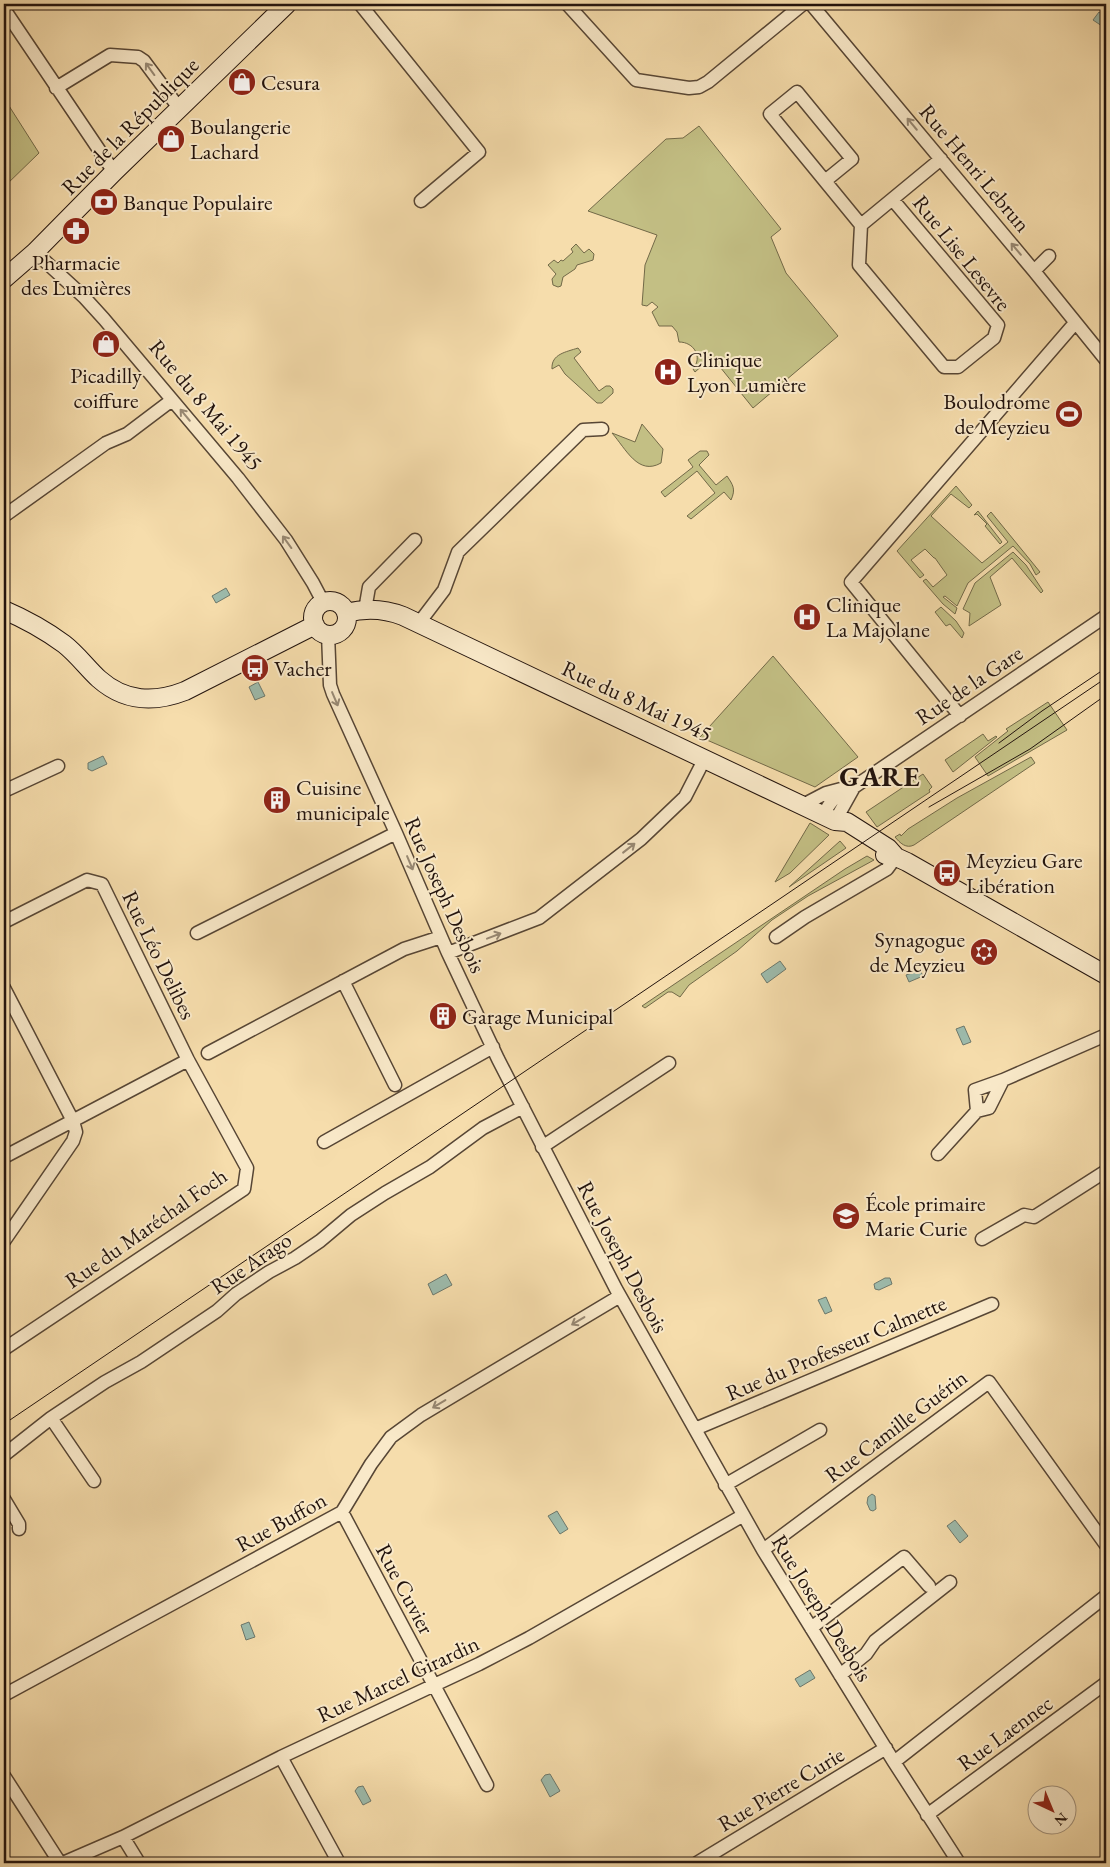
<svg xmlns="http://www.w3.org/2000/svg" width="1110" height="1867" font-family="'EB Garamond',serif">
<rect width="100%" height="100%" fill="#f6ddac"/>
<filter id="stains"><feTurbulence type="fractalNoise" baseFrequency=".004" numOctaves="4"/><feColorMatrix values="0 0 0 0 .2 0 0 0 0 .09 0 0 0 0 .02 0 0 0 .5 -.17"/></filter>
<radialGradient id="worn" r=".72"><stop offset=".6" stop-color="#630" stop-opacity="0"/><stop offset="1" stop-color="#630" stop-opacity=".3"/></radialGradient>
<path fill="#c3bf84" stroke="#726948" d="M 4,98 L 39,153 L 4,187 Z
M 699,126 L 781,229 L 771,237 L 786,273 L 838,336 L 753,408 L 712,357 L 695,372 L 693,369 C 703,357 694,342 679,342 L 677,332 L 672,326 L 659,326 L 652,312 L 658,307 L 652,302 L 647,306 L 642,305 L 645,265 L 657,235 L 588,211 L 666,139 L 683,138 Z
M 576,244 L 584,253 L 589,249 L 594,254 L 593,260 L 577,265 L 575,269 L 563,277 L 561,286 L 558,287 L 553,285 L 552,279 L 556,274 L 548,265 L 554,260 L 558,263 L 561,260 L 563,261 L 573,252 L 571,249 Z
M 578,348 L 581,352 L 574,358 L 599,391 L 606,386 L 610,386 L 613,389 L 613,393 L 602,403 L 597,403 L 565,374 L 559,365 L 552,369 C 551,354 566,352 578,348 Z
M 642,424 L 663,449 L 661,463 C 638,476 626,449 612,433 L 635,442 Z
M 700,451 L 707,451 L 709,455 L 699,465 L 716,485 L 727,476 C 733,485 736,489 731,500 L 724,492 L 691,519 L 687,516 L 715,493 L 697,471 L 665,497 L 661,492 L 693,467 L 688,460 Z
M 956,486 L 972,505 L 969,508 L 951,494 L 931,516 L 982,563 L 1008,542 L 987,516 L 991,512 L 1040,572 L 1036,575 L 1030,564 L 1013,546 L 968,583 L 957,606 L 945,596 L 943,597 L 957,608 L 955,614 L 943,604 L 923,581 L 926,579 L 933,587 L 947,575 L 935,558 L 934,558 L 925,549 L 911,560 L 924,575 L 920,578 L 897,551 Z
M 978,511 L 1002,542 L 1000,544 L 985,526 L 987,524 L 977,514 L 974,515 Z
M 1013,552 L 1026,565 L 1043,591 L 1041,593 L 1012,558 L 990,577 L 1001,605 L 969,626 L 970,613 L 963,609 L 975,583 Z
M 941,607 L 956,621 L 964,633 L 962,638 L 950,624 L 946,626 L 935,612 Z
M 773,656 L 858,757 L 815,787 L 700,737 Z
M 1048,702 L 1067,730 L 988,776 L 975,757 L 1008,731 L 1006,729 Z
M 983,734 L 988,741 L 996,736 L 997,737 L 953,772 L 945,760 Z
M 1031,757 L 1035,763 L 914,845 C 906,849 900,843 895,837 L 900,834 L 901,836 L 908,829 L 957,798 Z
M 923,774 L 932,787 L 929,790 L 930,792 L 877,827 L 866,812 Z
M 810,823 L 829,835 L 790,873 L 775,882 Z
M 840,841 L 846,848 L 789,887 Z
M 867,856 L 874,860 L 808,896 L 772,920 L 737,951 L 689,985 L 680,997 L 672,992 L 668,992 L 645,1008 L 642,1006 L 845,869 Z"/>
<path fill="#9dbbac" stroke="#6c786c" d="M 1099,12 L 1106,18 L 1105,31 L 1102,29 L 1102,26 L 1093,20 Z
M 226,588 L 230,595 L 216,603 L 212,596 Z
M 258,682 L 265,696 L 255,700 L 249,687 Z
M 103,756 L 107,764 L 92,771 L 88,769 L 88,763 Z
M 780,961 L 786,969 L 767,983 L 761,974 Z
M 920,970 L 923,976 L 909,982 L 906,975 Z
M 964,1026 L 971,1042 L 963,1045 L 956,1029 Z
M 446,1274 L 452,1285 L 433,1295 L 428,1284 Z
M 885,1278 L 890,1278 L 892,1284 L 879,1290 L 875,1289 L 874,1284 Z
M 826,1297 L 832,1311 L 825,1314 L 818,1300 Z
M 872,1494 L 875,1496 L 876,1509 L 873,1511 L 870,1510 L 867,1503 L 868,1497 Z
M 557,1511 L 568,1529 L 560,1534 L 548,1516 Z
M 955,1520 L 968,1536 L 960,1543 L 947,1526 Z
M 249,1622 L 255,1637 L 246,1640 L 241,1625 Z
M 810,1670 L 815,1678 L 800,1687 L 795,1679 Z
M 550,1774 L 560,1791 L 550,1797 L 541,1780 L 545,1775 Z
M 363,1786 L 371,1801 L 363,1805 L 355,1791 L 358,1787 Z"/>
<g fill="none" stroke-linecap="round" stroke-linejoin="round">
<defs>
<path id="street" d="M 360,4 L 479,152 L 421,201
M 567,4 L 636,80 L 689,88 L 699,87 L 708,82 L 803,4
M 811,4 L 1034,271 L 1106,360
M 4,9 L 114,172
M 56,88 L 110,55 L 138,57 L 144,61 L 179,108
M 825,181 L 852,159 L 797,92 L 770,114 L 861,225 L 941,159
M 861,225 L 859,265 L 944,367 L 958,367 L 994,338 L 998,325 L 893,200
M 35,252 L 84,297 L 104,319 L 238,478 L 286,540 L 313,583 L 323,602
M 1034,271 L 1049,256
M 4,516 L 106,443 L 127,434 L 172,400
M 365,610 L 369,587 L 415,540
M 419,623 L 444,590 L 458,552 L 583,430 L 602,429
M 328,634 L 330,685 L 333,694 L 396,833 L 448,953 L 498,1059 L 616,1289 L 763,1550 L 894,1762 L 959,1863
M 960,716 L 851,582 L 1075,323
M 4,791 L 58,766
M 803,805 L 826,793 L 841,789
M 823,815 C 833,797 836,796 854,787 L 1106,616
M 835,821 L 854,787
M 4,922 L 87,880 L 102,884 L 188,1060 L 247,1168 L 244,1189 L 4,1349
M 197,933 L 396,833
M 776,937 L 805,917 L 887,869 L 896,857
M 448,953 L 539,918 L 641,839 L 685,797 L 705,758
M 343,981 L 395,1085
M 4,988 L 73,1121 L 76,1132 L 73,1141 L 4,1241
M 208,1053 L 404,949 L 441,937
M 977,1111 L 975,1090 L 1003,1080
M 324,1142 L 493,1047
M 542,1147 L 669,1063
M 938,1154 L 977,1111 L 989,1108 L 1003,1080 L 1106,1035
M 4,1157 L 188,1060
M 982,1239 L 1024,1215 L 1034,1217 L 1106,1171
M 51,1418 L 94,1481
M 695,1429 L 992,1304
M 4,1455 L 51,1418 L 105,1382 L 141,1362 L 217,1311 L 236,1294 L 269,1272 L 295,1258 L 320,1241 L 351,1215 L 385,1193 L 430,1167 L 483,1128 L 523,1107
M 725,1485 L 820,1430
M 4,1499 L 19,1524 L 19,1529
M 342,1512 L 487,1785
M 763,1550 L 989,1382 L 1106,1545
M 811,1628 L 904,1557 L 929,1586
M 840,1675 L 866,1654 L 875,1641 L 950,1582
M 4,1695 L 342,1512 L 371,1464 L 391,1437 L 421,1415 L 620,1296
M 281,1757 L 339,1863
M 894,1762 L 1106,1596
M 4,1776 L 60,1863
M 927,1815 L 1106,1683
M 123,1837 L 139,1863
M 63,1863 L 123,1837 L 281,1757 L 479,1664 L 529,1638 L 742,1516
M 697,1863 L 886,1748"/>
<path id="secondary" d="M 4,279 L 35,252 L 114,172 L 287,4
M313 618a17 17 0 1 1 34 0a17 17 0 1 1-34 0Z
M 4,610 C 25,619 45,630 64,644 C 77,654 87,668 99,679 C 125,702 154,703 185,691 L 315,625
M 346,613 C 365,608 385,609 403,616 L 835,821 L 847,822 L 888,848 L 896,857
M 885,855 L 896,857 L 907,862 L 1106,975"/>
</defs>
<use href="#street" stroke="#574635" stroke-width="15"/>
<use href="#secondary" stroke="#22130d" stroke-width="20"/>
<use href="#street" stroke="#f9e9c9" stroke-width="12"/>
<use href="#secondary" stroke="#f9e9c9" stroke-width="18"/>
<path stroke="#22130d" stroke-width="1" d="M 999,743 L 1042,711 L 1106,668
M 929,807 L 1030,749 L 1106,695
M 4,1424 L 1106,678"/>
</g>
<defs><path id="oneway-shaft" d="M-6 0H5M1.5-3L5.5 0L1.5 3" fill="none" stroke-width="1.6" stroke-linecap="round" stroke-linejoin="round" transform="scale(1.25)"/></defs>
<g stroke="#988974">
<use href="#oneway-shaft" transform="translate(150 69) rotate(-126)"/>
<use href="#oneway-shaft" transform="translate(912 124) rotate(-130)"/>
<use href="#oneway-shaft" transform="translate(1016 249) rotate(-130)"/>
<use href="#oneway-shaft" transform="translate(185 415) rotate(-130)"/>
<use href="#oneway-shaft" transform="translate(287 542) rotate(-126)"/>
<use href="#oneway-shaft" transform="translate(335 699) rotate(67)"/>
<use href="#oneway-shaft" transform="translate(629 848) rotate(-38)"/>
<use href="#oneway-shaft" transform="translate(410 863) rotate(67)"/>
<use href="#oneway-shaft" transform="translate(494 936) rotate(-21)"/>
<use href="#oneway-shaft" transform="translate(578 1321) rotate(149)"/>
<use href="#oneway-shaft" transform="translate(439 1404) rotate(149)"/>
</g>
<defs>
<symbol id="shop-disc" viewBox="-11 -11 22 22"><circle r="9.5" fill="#8f2418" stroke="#f9e9c9"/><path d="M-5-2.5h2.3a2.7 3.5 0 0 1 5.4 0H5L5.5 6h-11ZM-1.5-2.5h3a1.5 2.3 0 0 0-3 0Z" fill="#fff"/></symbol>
<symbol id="bank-disc" viewBox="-11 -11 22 22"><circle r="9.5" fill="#8f2418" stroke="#f9e9c9"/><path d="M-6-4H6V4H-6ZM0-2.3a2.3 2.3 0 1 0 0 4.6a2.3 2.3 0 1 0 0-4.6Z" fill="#fff"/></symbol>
<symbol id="pharmacy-disc" viewBox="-11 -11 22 22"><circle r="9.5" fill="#8f2418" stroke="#f9e9c9"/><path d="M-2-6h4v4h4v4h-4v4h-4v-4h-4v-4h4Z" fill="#fff"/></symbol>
<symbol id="hospital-disc" viewBox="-11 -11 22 22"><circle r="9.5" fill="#8f2418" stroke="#f9e9c9"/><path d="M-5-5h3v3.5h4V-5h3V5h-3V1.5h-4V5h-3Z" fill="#fff"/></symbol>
<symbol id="stadium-disc" viewBox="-11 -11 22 22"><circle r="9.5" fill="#8f2418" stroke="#f9e9c9"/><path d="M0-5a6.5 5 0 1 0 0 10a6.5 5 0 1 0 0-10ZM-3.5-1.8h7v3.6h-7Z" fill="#fff"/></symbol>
<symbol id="bus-disc" viewBox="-11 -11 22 22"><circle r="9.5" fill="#8f2418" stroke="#f9e9c9"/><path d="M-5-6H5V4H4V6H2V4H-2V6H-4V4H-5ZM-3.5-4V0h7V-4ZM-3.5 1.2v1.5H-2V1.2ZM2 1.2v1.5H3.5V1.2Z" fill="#fff"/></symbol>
<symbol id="building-disc" viewBox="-11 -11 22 22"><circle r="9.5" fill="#8f2418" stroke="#f9e9c9"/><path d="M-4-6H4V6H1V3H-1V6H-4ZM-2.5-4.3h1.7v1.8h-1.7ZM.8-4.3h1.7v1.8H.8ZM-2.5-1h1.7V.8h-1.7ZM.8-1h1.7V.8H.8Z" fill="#fff"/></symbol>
<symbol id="synagogue-disc" viewBox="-11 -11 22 22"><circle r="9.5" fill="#8f2418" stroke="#f9e9c9"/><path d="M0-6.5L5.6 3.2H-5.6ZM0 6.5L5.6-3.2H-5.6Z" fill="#fff"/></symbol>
<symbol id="school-disc" viewBox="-11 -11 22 22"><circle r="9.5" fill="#8f2418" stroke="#f9e9c9"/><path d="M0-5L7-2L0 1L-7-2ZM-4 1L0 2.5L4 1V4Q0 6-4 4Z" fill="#fff"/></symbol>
</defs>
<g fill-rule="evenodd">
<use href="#shop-disc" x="226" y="66" width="32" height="32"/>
<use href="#shop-disc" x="155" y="123" width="32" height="32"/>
<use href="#bank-disc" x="88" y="186" width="32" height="32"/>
<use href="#pharmacy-disc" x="60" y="215" width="32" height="32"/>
<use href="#shop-disc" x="90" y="328" width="32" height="32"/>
<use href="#hospital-disc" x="652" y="356" width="32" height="32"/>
<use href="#stadium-disc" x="1053" y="398" width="32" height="32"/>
<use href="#hospital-disc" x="791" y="601" width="32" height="32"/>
<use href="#bus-disc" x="239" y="652" width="32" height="32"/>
<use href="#building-disc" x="261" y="784" width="32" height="32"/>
<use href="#bus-disc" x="931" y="857" width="32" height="32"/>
<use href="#synagogue-disc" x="968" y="936" width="32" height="32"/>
<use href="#building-disc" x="427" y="1000" width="32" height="32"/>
<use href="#school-disc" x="830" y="1200" width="32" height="32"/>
</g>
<g text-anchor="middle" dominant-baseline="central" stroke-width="4" stroke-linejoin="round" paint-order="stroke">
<g font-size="22" fill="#22130d" stroke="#f9e9c9" text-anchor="start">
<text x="261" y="82">Cesura</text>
<text x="190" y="126">Boulangerie<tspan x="190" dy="25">Lachard</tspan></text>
<text x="123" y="202">Banque Populaire</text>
<text x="76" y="262" text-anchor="middle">Pharmacie<tspan x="76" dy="25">des Lumières</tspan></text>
<text x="687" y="359">Clinique<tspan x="687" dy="25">Lyon Lumière</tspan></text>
<text x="106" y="375" text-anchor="middle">Picadilly<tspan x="106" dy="25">coiffure</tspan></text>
<text x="1050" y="401" text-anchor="end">Boulodrome<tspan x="1050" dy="25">de Meyzieu</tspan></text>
<text x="826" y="604">Clinique<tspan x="826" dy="25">La Majolane</tspan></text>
<text x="274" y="668">Vacher</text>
<text x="296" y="787">Cuisine<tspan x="296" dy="25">municipale</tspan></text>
<text x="966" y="860">Meyzieu Gare<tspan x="966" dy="25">Libération</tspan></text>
<text x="965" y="939" text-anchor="end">Synagogue<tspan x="965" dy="25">de Meyzieu</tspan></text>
<text x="462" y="1016">Garage Municipal</text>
<text x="865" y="1203">École primaire<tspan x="865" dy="25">Marie Curie</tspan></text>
</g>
<g font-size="22" fill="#22130d" stroke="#f9e9c9">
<text transform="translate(130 126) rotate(-45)">Rue de la République</text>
<text transform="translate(975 168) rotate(50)">Rue Henri Lebrun</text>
<text transform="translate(962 253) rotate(51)">Rue Lise Lesevre</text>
<text transform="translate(206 405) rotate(50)">Rue du 8 Mai 1945</text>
<text transform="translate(969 685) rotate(-34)">Rue de la Gare</text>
<text transform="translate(637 701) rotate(25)">Rue du 8 Mai 1945</text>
<text transform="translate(445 895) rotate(66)">Rue Joseph Desbois</text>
<text transform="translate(159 955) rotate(64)">Rue Léo Delibes</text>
<text transform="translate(146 1228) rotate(-35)">Rue du Maréchal Foch</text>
<text transform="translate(623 1257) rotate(62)">Rue Joseph Desbois</text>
<text transform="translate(251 1263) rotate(-34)">Rue Arago</text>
<text transform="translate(836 1348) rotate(-23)">Rue du Professeur Calmette</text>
<text transform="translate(896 1426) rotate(-37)">Rue Camille Guérin</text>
<text transform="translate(281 1522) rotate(-29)">Rue Buffon</text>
<text transform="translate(405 1589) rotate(62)">Rue Cuvier</text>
<text transform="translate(822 1608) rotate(58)">Rue Joseph Desbois</text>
<text transform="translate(398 1679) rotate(-25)">Rue Marcel Girardin</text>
<text transform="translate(1005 1733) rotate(-36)">Rue Laennec</text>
<text transform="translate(781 1789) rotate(-31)">Rue Pierre Curie</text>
</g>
<g font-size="28" font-weight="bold" letter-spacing="1" fill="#22130d" stroke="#f9e9c9">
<text x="880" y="776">GARE</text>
</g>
</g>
<rect width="1110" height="1867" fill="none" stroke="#f6ddac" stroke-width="20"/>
<rect x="5" y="5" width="1100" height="1857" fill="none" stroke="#22130d" stroke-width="2.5"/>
<rect x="10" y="10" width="1090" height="1847" fill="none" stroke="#22130d"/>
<g transform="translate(1052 1810) rotate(136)"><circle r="24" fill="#f9e9c9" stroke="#a3937e"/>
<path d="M0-4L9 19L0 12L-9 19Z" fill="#8f2418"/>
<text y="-8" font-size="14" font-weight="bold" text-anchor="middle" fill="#22130d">N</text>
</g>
<rect width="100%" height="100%" filter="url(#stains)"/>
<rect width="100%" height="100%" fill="url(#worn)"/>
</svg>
